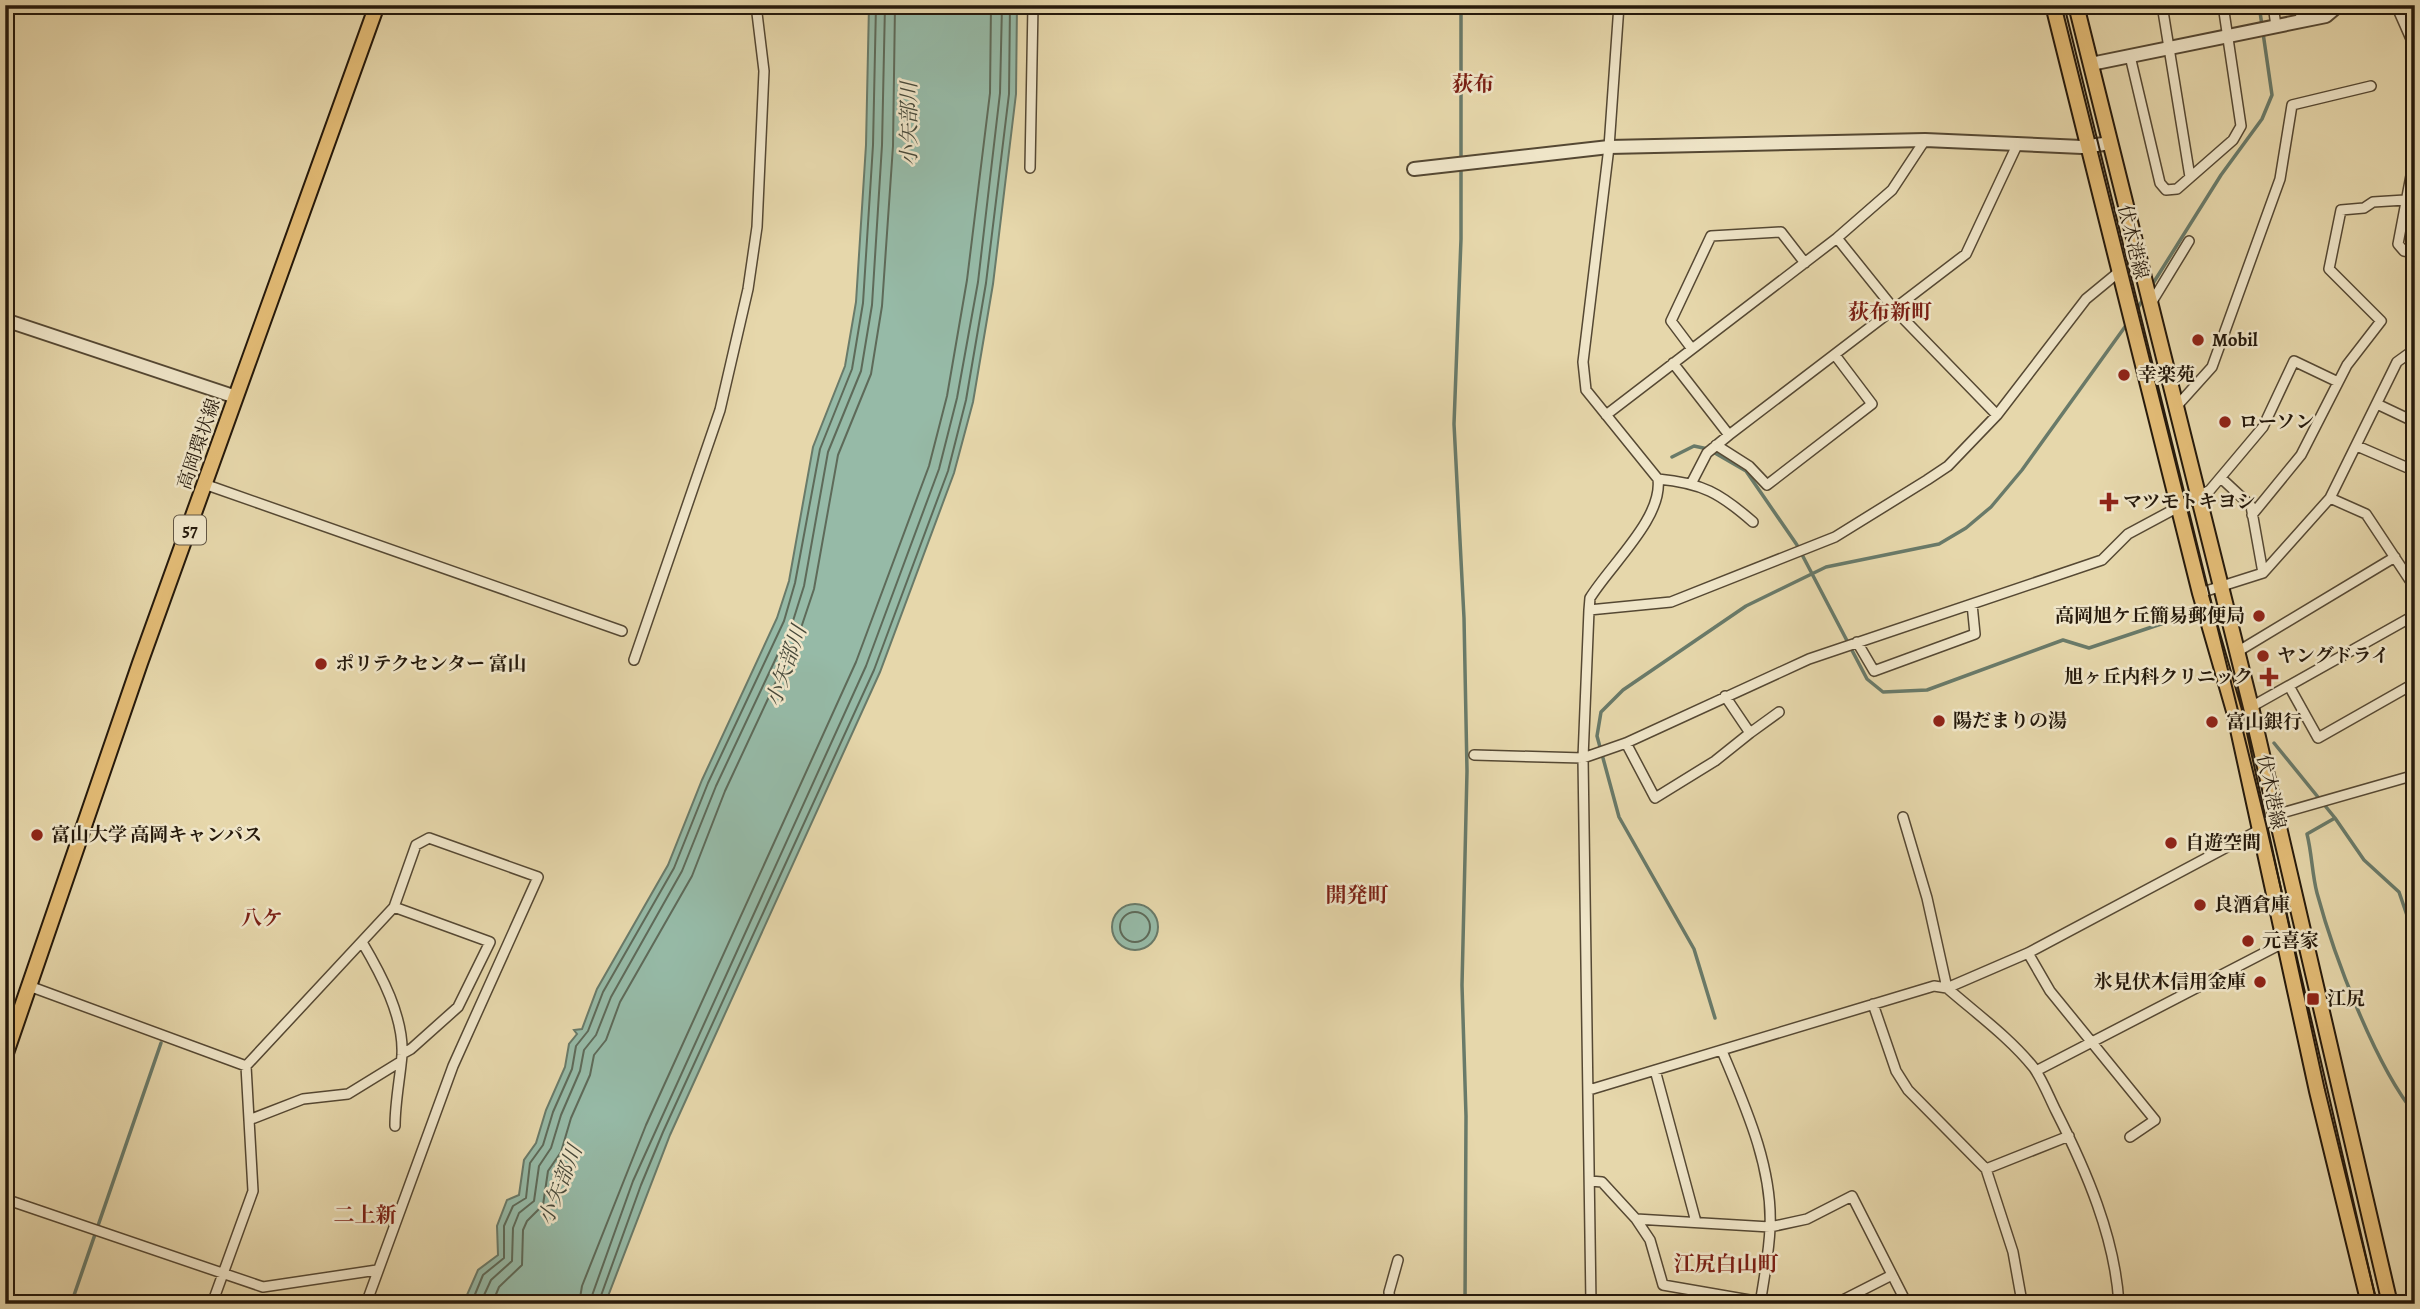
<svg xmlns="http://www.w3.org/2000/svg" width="2420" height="1309" font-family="Alegreya,'Noto Serif JP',serif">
<rect width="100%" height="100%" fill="#e6d7ab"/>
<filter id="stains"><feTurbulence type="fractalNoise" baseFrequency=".00286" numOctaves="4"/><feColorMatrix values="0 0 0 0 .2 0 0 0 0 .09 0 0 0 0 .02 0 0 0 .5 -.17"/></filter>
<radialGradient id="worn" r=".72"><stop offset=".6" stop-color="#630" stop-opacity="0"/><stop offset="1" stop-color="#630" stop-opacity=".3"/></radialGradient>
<path fill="#96baa7" stroke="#697a69" stroke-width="2" d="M 869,5 L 1017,5 L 1016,94 L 993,284 L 973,402 L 954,473 L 880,672 L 670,1135 L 605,1304 L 463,1304 L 478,1270 L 498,1255 L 497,1226 L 507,1200 L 519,1195 L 524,1160 L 536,1143 L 546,1110 L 565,1067 L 569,1044 L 577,1034 L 574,1030 L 582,1029 L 597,989 L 668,865 L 702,780 L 777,618 L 789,581 L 813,447 L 845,366 L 856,302 L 866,145 Z
M1112 927a23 23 0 1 1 46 0a23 23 0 1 1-46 0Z"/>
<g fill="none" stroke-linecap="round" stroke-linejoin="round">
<path stroke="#5e6a59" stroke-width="2" d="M1120 927a15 15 0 1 1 30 0a15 15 0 1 1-30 0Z
M 471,1304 L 483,1275 L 504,1258 L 504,1226 L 513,1206 L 526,1198 L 530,1163 L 543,1145 L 553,1112 L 572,1069 L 576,1046 L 588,1031 L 603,992 L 674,868 L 708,783 L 784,621 L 795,583 L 820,449 L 852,369 L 863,303 L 873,145 L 876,5
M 480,1304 L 491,1280 L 512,1261 L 513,1228 L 519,1213 L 534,1201 L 539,1166 L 551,1148 L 561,1115 L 580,1071 L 584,1050 L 596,1035 L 611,997 L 682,871 L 716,786 L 792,624 L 804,586 L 828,452 L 861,371 L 872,305 L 882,145 L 885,5
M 492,1304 L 499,1287 L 522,1265 L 523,1230 L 527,1221 L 543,1205 L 548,1171 L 561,1152 L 571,1118 L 590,1075 L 594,1055 L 606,1040 L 620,1002 L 692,876 L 725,791 L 801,628 L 814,589 L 838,455 L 871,374 L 882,306 L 893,146 L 895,5
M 579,1304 L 582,1286 L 646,1125 L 856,662 L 929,466 L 947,396 L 967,280 L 990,93 L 991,5
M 589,1304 L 633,1181 L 866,666 L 939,469 L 957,398 L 978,282 L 1000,93 L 1002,5
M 598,1304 L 641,1185 L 663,1132 L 874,670 L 948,471 L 966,400 L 986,283 L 1009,94 L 1010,5"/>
<path stroke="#697a69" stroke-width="3.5" d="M 1461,5 L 1461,239 L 1454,424 L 1464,618 L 1467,771 L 1462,985 L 1466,1116 L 1465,1304
M 2152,285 L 2221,175 L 2262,119 L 2272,95 L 2259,5
M 2135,312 L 2144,298
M 1672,457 L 1694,446 L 1708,449 L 1746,471 L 1797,545 L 1867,679 L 1883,692 L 1927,690 L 2063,640 L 2089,648 L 2170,621
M 2274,743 L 2335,818 L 2364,860 L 2399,892 L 2411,927
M 2335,818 L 2307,834 C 2312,854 2312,874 2317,893 C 2334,956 2375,1065 2415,1114
M 1715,1018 L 1694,949 L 1619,817 L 1597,736 L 1601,712 L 1623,690 L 1746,606 L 1826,567 L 1939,544 L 1966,528 L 1991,507 L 2022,470 L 2127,324
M 71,1304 L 161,1043
M 1427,1304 L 1427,1300 L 1438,1304"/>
<defs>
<path id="minor" d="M 2162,5 L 2190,177
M 2273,5 L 2276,26
M 2396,5 L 2415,48
M 2299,22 L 2304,5
M 2130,56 L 2160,183 L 2166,190 L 2177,189 L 2233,140 L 2241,126 L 2223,5
M 2413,165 L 2398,244 L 2404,251 L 2415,253
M 1030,168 L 1033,5
M 1837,238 L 1894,309 L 1997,415
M 2150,305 L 2189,241
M 1692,349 L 1671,321 L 1711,236 L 1781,232 L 1805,263
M 1673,363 L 1729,435 L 1966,254 L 2018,143
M 2377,404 L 2415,422
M 2176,407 L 2212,367 L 2280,179 L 2292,105 L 2371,86
M 1606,415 L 1837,238 L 1892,190 L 1925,140
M 1716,445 L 1749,466 L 1767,485 L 1872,404 L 1835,355
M 2357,446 L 2415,471
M 2221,478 L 2251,506 L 2263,573
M 1658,479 C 1702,483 1720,493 1753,522
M 1692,482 L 1707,453 L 1729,435
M 207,485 L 622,631
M 2330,498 L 2366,514 L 2415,588
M 2252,515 L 2301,455 L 2347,365 L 2381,321 L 2329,269 L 2341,210 L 2364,208 L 2373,202 L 2405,200
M 2200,593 L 2263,573 L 2330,498 L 2397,362 L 2415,349
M 1589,610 L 1671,602 L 1835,537 L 1927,480 L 1948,466 L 1997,415 L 2086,299 L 2120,271
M 1857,642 L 1874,671 L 1975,634 L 1972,604
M 2237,652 L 2395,557
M 634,660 L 720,410 L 748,289 L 757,227 L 764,71 L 756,5
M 2289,686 L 2318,738 L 2415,683
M 2251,707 L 2415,615
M 1750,733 L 1779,712
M 1626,743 L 1655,798 L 1715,761 L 1750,733 L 1725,696
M 1474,755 L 1583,758 L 1626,743 L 1809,659 L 2102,560 L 2128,534 L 2210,490 L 2263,427 L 2294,361 L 2338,382
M 1903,817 L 1927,898 L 1947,988
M 394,907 L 490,942 L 458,1007 L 411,1049 L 402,1054
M 362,942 C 381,974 404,1017 402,1055 C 400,1079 395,1102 395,1126
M 2028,953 L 2050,991 L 2155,1120 L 2130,1137
M 29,986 L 246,1066
M 1947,988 L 2028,953 L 2259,830 L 2275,815 L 2415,775
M 1873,1004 L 1896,1071 L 1908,1090 L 1986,1169 L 2013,1252 L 2022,1302 L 2041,1304
M 1722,1051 C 1745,1106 1773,1167 1770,1228 C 1769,1253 1764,1279 1760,1304
M 1655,1070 L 1696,1222
M 2036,1071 L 2285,942
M 1589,1090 L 1934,986 L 1947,988 C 1977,1014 2010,1038 2034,1068 C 2043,1081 2049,1097 2056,1111 C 2086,1170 2115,1237 2119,1304
M 249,1120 L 303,1099 L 348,1094 L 400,1062
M 1986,1169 L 2069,1136
M 1590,1181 L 1602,1182 L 1636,1219 L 1770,1227 L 1807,1219 L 1852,1196 L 1907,1304
M 5,1199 L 263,1287 L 377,1270
M 1636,1219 L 1650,1240 L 1663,1285 L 1761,1302
M 212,1304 L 253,1191 L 246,1066 L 394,907 L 416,845 L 429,838 L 538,877 L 453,1066 L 366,1304
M 1390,1304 L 1389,1292 L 1398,1260
M 1591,1304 L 1583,758 L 1589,610 L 1590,598 C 1611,564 1663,518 1658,479 L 1586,390 L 1583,362 L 1609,147 L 1619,5
M 1835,1304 L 1892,1275"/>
<path id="tertiary" d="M 2091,64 L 2326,16 L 2339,5
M 1414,169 L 1609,147 L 1925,140 L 2082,147 L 2111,143
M 5,320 L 236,397"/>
<path id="primary" d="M 2053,5 L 2200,593 L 2234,711 L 2317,1091 L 2369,1304
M 2076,5 L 2251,707 L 2390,1304
M 5,1056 L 140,663 L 377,5"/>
</defs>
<use href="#minor" stroke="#554833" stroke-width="12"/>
<use href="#tertiary" stroke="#554833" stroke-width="16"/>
<use href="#primary" stroke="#25190b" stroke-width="18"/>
<use href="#minor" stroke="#efe5c8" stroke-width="9"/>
<use href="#tertiary" stroke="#efe5c8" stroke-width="12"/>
<use href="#primary" stroke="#e3bc76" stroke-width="14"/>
<path stroke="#25190b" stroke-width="2" d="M 2064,5 L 2266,824 L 2377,1304"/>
</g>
<g fill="#8f2418" stroke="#efe5c8" stroke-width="2.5">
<circle cx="2198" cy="340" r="7"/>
<circle cx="2124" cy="375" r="7"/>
<circle cx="2225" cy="422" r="7"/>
<path d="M2105.5 491.5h7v7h7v7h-7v7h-7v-7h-7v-7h7z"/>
<circle cx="2259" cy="616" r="7"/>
<circle cx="2263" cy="656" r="7"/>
<circle cx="321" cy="664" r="7"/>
<path d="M2265.5 666.5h7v7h7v7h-7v7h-7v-7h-7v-7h7z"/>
<circle cx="1939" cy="721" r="7"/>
<circle cx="2212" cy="722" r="7"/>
<circle cx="37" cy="835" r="7"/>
<circle cx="2171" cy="843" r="7"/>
<circle cx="2200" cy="905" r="7"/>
<circle cx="2248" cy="941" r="7"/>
<circle cx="2260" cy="982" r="7"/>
<rect x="2306" y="992" width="14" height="14" rx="3.5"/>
</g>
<g text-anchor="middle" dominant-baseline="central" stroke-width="5" stroke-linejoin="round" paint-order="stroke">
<rect fill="#efe5c8" stroke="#625644" stroke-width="2" x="174" y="515.5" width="32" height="29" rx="5"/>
<g font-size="18" font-weight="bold" fill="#25190b">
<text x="190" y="530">57</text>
</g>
<g font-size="19" fill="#25190b" stroke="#efe5c8">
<text transform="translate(2133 242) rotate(77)">伏木港線</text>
<text transform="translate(199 444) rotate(-71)">高岡環状線</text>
<text transform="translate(2271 792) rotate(78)">伏木港線</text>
</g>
<g font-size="19" font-weight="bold" fill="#25190b" stroke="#efe5c8" text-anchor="start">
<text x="2212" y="340">Mobil</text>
<text x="2138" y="375">幸楽苑</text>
<text x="2239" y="422">ローソン</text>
<text x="2123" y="502">マツモトキヨシ</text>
<text x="2245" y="616" text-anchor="end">高岡旭ケ丘簡易郵便局</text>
<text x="2277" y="656">ヤングドライ</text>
<text x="335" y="664">ポリテクセンター 富山</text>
<text x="2253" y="677" text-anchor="end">旭ヶ丘内科クリニック</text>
<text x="1953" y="721">陽だまりの湯</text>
<text x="2226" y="722">富山銀行</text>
<text x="51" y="835">富山大学 高岡キャンパス</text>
<text x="2185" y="843">自遊空間</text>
<text x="2214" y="905">良酒倉庫</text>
<text x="2262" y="941">元喜家</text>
<text x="2246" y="982" text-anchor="end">氷見伏木信用金庫</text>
<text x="2327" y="999">江尻</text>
</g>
<g font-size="21" font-weight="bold" fill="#7a1f14" stroke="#efe5c8">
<text x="1473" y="84">荻布</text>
<text x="1890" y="312">荻布新町</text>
<text x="1357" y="895">開発町</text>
<text x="262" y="918">八ケ</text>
<text x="365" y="1215">二上新</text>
<text x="1726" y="1264">江尻白山町</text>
</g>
<g font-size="21" font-style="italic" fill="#47493a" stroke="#efe5c8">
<text transform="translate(909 124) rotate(-90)">小矢部川</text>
<text transform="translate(786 666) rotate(-71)">小矢部川</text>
<text transform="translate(560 1185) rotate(-68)">小矢部川</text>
</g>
</g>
<rect width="2420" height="1309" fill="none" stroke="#e6d7ab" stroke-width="28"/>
<rect x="7" y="7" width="2406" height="1295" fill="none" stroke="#25190b" stroke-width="3.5"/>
<rect x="14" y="14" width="2392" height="1281" fill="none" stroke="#25190b" stroke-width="2"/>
<rect width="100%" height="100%" filter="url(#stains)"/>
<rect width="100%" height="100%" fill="url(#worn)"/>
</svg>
